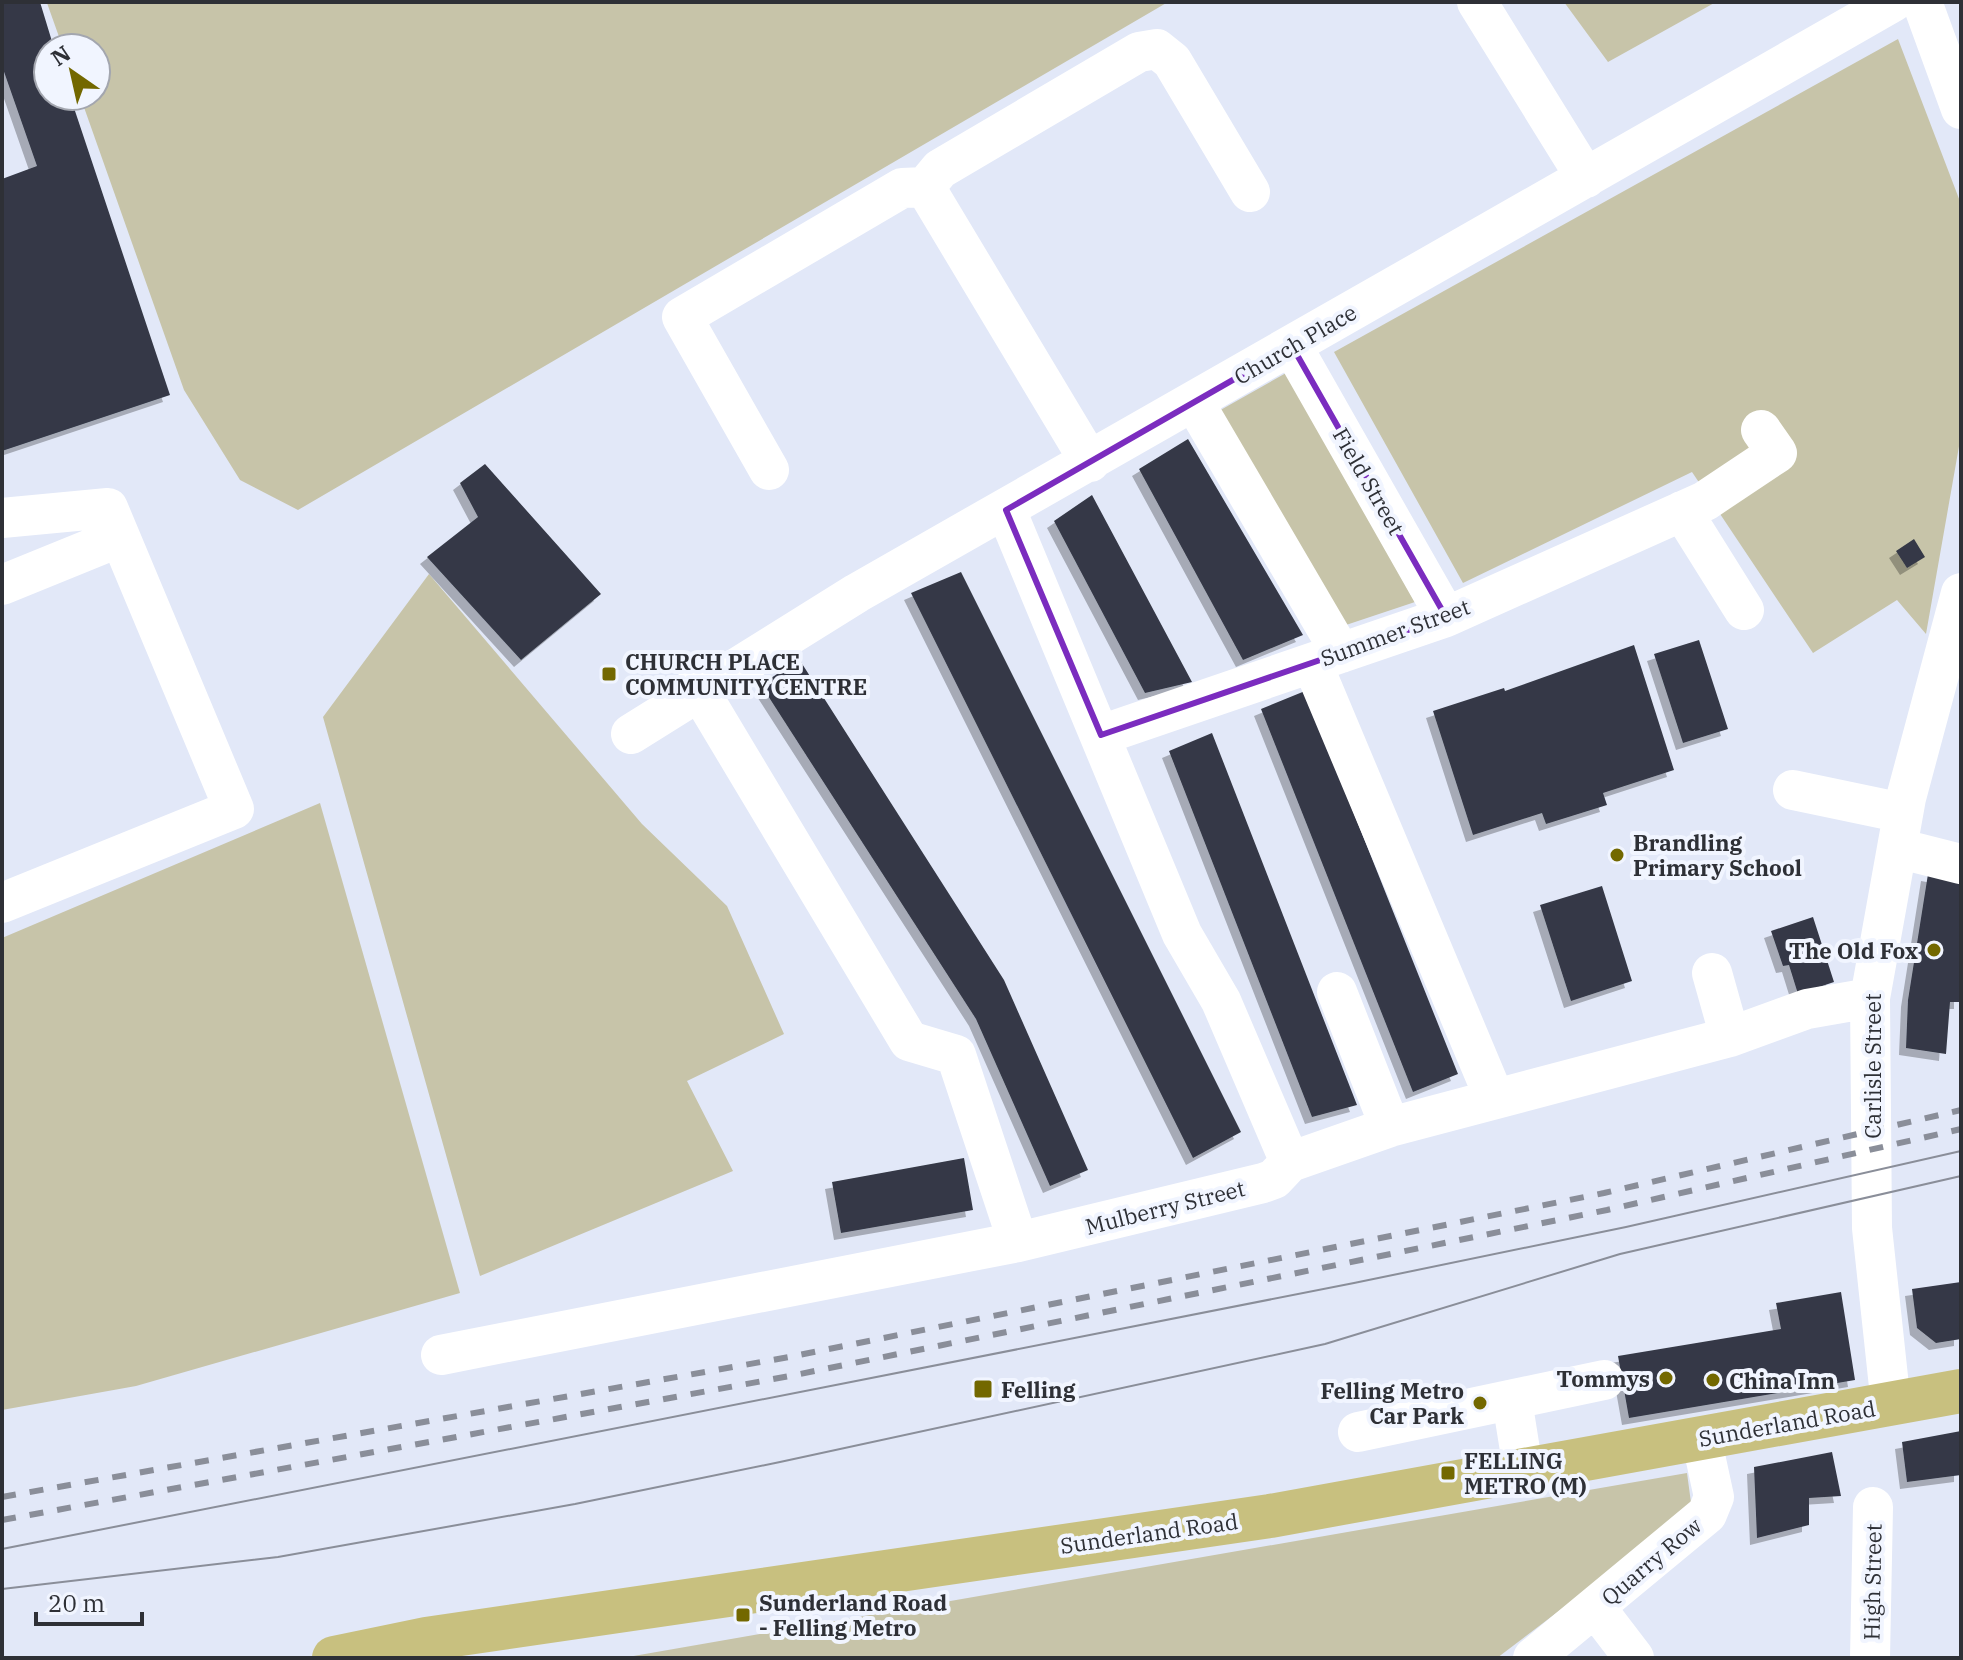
<svg xmlns="http://www.w3.org/2000/svg" width="1963" height="1660" font-family="'IBM Plex Serif',serif">
<defs>
<filter id="shadow"><feDropShadow dx="-7" dy="7" stdDeviation="0" flood-color="#0004"/></filter>
</defs>
<rect width="100%" height="100%" fill="#e2e8f8"/>
<path fill="#c7c4a9" d="M 1168,2 L 298,510 L 240,480 L 184,390 L 80,96 L 96,96 L 96,48 L 63,48 L 47,3 Z
M 1564,2 L 1716,2 L 1608,62 Z
M 1898,39 L 1961,204 L 1961,435 L 1926,634 L 1897,600 L 1813,653 L 1692,472 L 1463,583 L 1334,352 Z
M 1286,373 L 1415,602 L 1346,625 L 1217,412 Z
M 429,574 L 642,824 L 727,906 L 784,1034 L 687,1081 L 733,1171 L 480,1276 L 323,717 Z
M 320,803 L 460,1293 L 136,1386 L 2,1410 L 2,938 Z
M 1687,1473 L 1692,1510 L 1497,1658 L 622,1658 Z"/>
<path fill="#353946" filter="url(#shadow)" d="M 2,2 L 40,2 L 54,48 L 48,48 L 48,96 L 70,96 L 170,395 L 2,451 L 2,179 L 37,166 L 2,66 Z
M 1188,439 L 1303,635 L 1243,660 L 1139,469 Z
M 485,464 L 601,594 L 521,660 L 427,557 L 478,517 L 460,483 Z
M 1092,495 L 1192,682 L 1145,693 L 1054,521 Z
M 1914,539 L 1925,557 L 1907,568 L 1896,551 Z
M 961,572 L 1241,1132 L 1193,1158 L 911,593 Z
M 1699,640 L 1728,729 L 1683,743 L 1654,654 Z
M 1634,645 L 1674,770 L 1603,793 L 1607,805 L 1546,824 L 1542,813 L 1473,835 L 1433,711 L 1504,688 L 1505,691 Z
M 799,659 L 1004,980 L 1088,1170 L 1050,1186 L 976,1019 L 761,685 Z
M 1305,691 L 1458,1074 L 1413,1092 L 1261,709 Z
M 1212,733 L 1357,1105 L 1312,1117 L 1169,751 Z
M 1928,874 L 1961,880 L 1961,1002 L 1950,1002 L 1946,1054 L 1906,1048 L 1908,1000 Z
M 1602,886 L 1632,981 L 1571,1001 L 1540,905 Z
M 1813,917 L 1834,982 L 1798,994 L 1789,965 L 1783,966 L 1771,931 Z
M 964,1158 L 973,1210 L 841,1233 L 832,1182 Z
M 1961,1282 L 1961,1339 L 1936,1343 L 1917,1328 L 1912,1289 Z
M 1841,1292 L 1855,1380 L 1629,1418 L 1618,1356 L 1781,1329 L 1776,1303 Z
M 1961,1431 L 1961,1475 L 1907,1482 L 1902,1442 Z
M 1832,1452 L 1841,1496 L 1809,1498 L 1809,1525 L 1757,1538 L 1754,1467 Z"/>
<g fill="none" stroke-linecap="round" stroke-linejoin="round">
<path stroke="#fff" stroke-width="40" d="M 1477,2 L 1586,178
M 1922,2 L 1961,109
M 925,187 L 940,169 L 1139,52 L 1157,49 L 1172,61 L 1250,192
M 1292,346 L 1446,617
M 1194,402 L 1341,653
M 769,470 L 682,317 L 902,188 L 925,187 L 1090,462
M 1006,510 L 1182,934 L 1221,1001 L 1290,1162
M 1682,511 L 1744,610
M 2,518 L 108,508 L 234,809 L 2,903
M 2,585 L 120,537
M 1312,663 L 1494,1097
M 698,679 L 700,692 L 909,1041 L 956,1055 L 1018,1242
M 631,734 L 857,593 L 1893,2
M 1101,735 L 1446,617 L 1705,501 L 1777,453 L 1761,430
M 1793,790 L 1903,813
M 1897,848 L 1961,864
M 1712,973 L 1730,1037
M 1337,992 L 1390,1127
M 441,1355 L 1018,1242 L 1263,1183 L 1274,1179 L 1290,1162 L 1390,1127 L 1730,1037 L 1807,1009 L 1870,998
M 1512,1400 L 1523,1469
M 1891,1405 L 1872,1228 L 1870,998 L 1906,798 L 1961,593
M 1358,1432 L 1604,1380
M 1595,1607 L 1634,1658
M 1533,1658 L 1707,1514 L 1714,1497 L 1701,1437
M 1870,1658 L 1873,1507"/>
<path stroke="#c8c07f" stroke-width="44" d="M 334,1658 L 426,1639 L 1270,1516 L 1961,1391"/>
<path stroke="#8a8e99" stroke-width="2" d="M 2,1549 L 1354,1283 L 1626,1227 L 1961,1151
M 2,1589 L 278,1557 L 575,1504 L 780,1462 L 1325,1344 L 1620,1254 L 1961,1176"/>
<path stroke="#8a8e99" stroke-width="6" stroke-dasharray="14 14" stroke-linecap="butt" d="M 2,1497 L 789,1357 L 1604,1193 L 1961,1110
M 2,1520 L 790,1376 L 1607,1210 L 1961,1129"/>
</g>
<path fill="none" stroke="#7b2cbf" stroke-width="6" stroke-linejoin="round" d="M 1292,346 L 1446,617 L 1101,735 L 1006,510 Z"/>
<g fill="#736800" stroke="#f1f5ff" stroke-width="3">
<rect x="601" y="666" width="16" height="16" rx="4"/>
<circle cx="1617" cy="855" r="8"/>
<circle cx="1934" cy="950" r="8"/>
<circle cx="1666" cy="1378" r="8"/>
<circle cx="1713" cy="1380" r="8"/>
<rect x="973" y="1379" width="20" height="20" rx="4"/>
<circle cx="1480" cy="1403" r="8"/>
<rect x="1440" y="1465" width="16" height="16" rx="4"/>
<rect x="735" y="1607" width="16" height="16" rx="4"/>
</g>
<g text-anchor="middle" dominant-baseline="central" stroke-width="8" stroke-linejoin="round" paint-order="stroke">
<g font-size="22" fill="#2e3036" stroke="#f1f5ff">
<text transform="translate(1295 344) rotate(-30)">Church Place</text>
<text transform="translate(1369 481) rotate(60)">Field Street</text>
<text transform="translate(1395 632) rotate(-20)">Summer Street</text>
<text transform="translate(1872 1066) rotate(-90)">Carlisle Street</text>
<text transform="translate(1165 1207) rotate(-14)">Mulberry Street</text>
<text transform="translate(1787 1423) rotate(-10)">Sunderland Road</text>
<text transform="translate(1149 1533) rotate(-8)">Sunderland Road</text>
<text transform="translate(1651 1561) rotate(-40)">Quarry Row</text>
<text transform="translate(1872 1582) rotate(-89)">High Street</text>
</g>
<g font-size="22" font-weight="bold" fill="#2e3036" stroke="#f1f5ff" text-anchor="start">
<text x="625" y="661">CHURCH PLACE<tspan x="625" dy="25">COMMUNITY CENTRE</tspan></text>
<text x="1633" y="842">Brandling<tspan x="1633" dy="25">Primary School</tspan></text>
<text x="1918" y="950" text-anchor="end">The Old Fox</text>
<text x="1650" y="1378" text-anchor="end">Tommys</text>
<text x="1729" y="1380">China Inn</text>
<text x="1001" y="1389">Felling</text>
<text x="1464" y="1390" text-anchor="end">Felling Metro<tspan x="1464" dy="25">Car Park</tspan></text>
<text x="1464" y="1460">FELLING<tspan x="1464" dy="25">METRO (M)</tspan></text>
<text x="759" y="1602">Sunderland Road<tspan x="759" dy="25">- Felling Metro</tspan></text>
</g>
</g>
<rect width="1963" height="1660" fill="none" stroke="#2e3036" stroke-width="8"/>
<g transform="translate(72 72) rotate(326)"><circle r="38" fill="#f1f5ff" stroke="#a3a6af" stroke-width="2"/>
<path d="M0-6L14 30L0 20L-14 30Z" fill="#736800"/>
<text y="-12" font-size="22" font-weight="bold" text-anchor="middle" fill="#2e3036">N</text>
</g>
<path d="M36 1612v12h106v-12" fill="none" stroke="#2e3036" stroke-width="4"/>
<text x="48" y="1612" font-size="24" fill="#2e3036" stroke="#f1f5ff" stroke-width="6" paint-order="stroke">20 m</text>
</svg>
